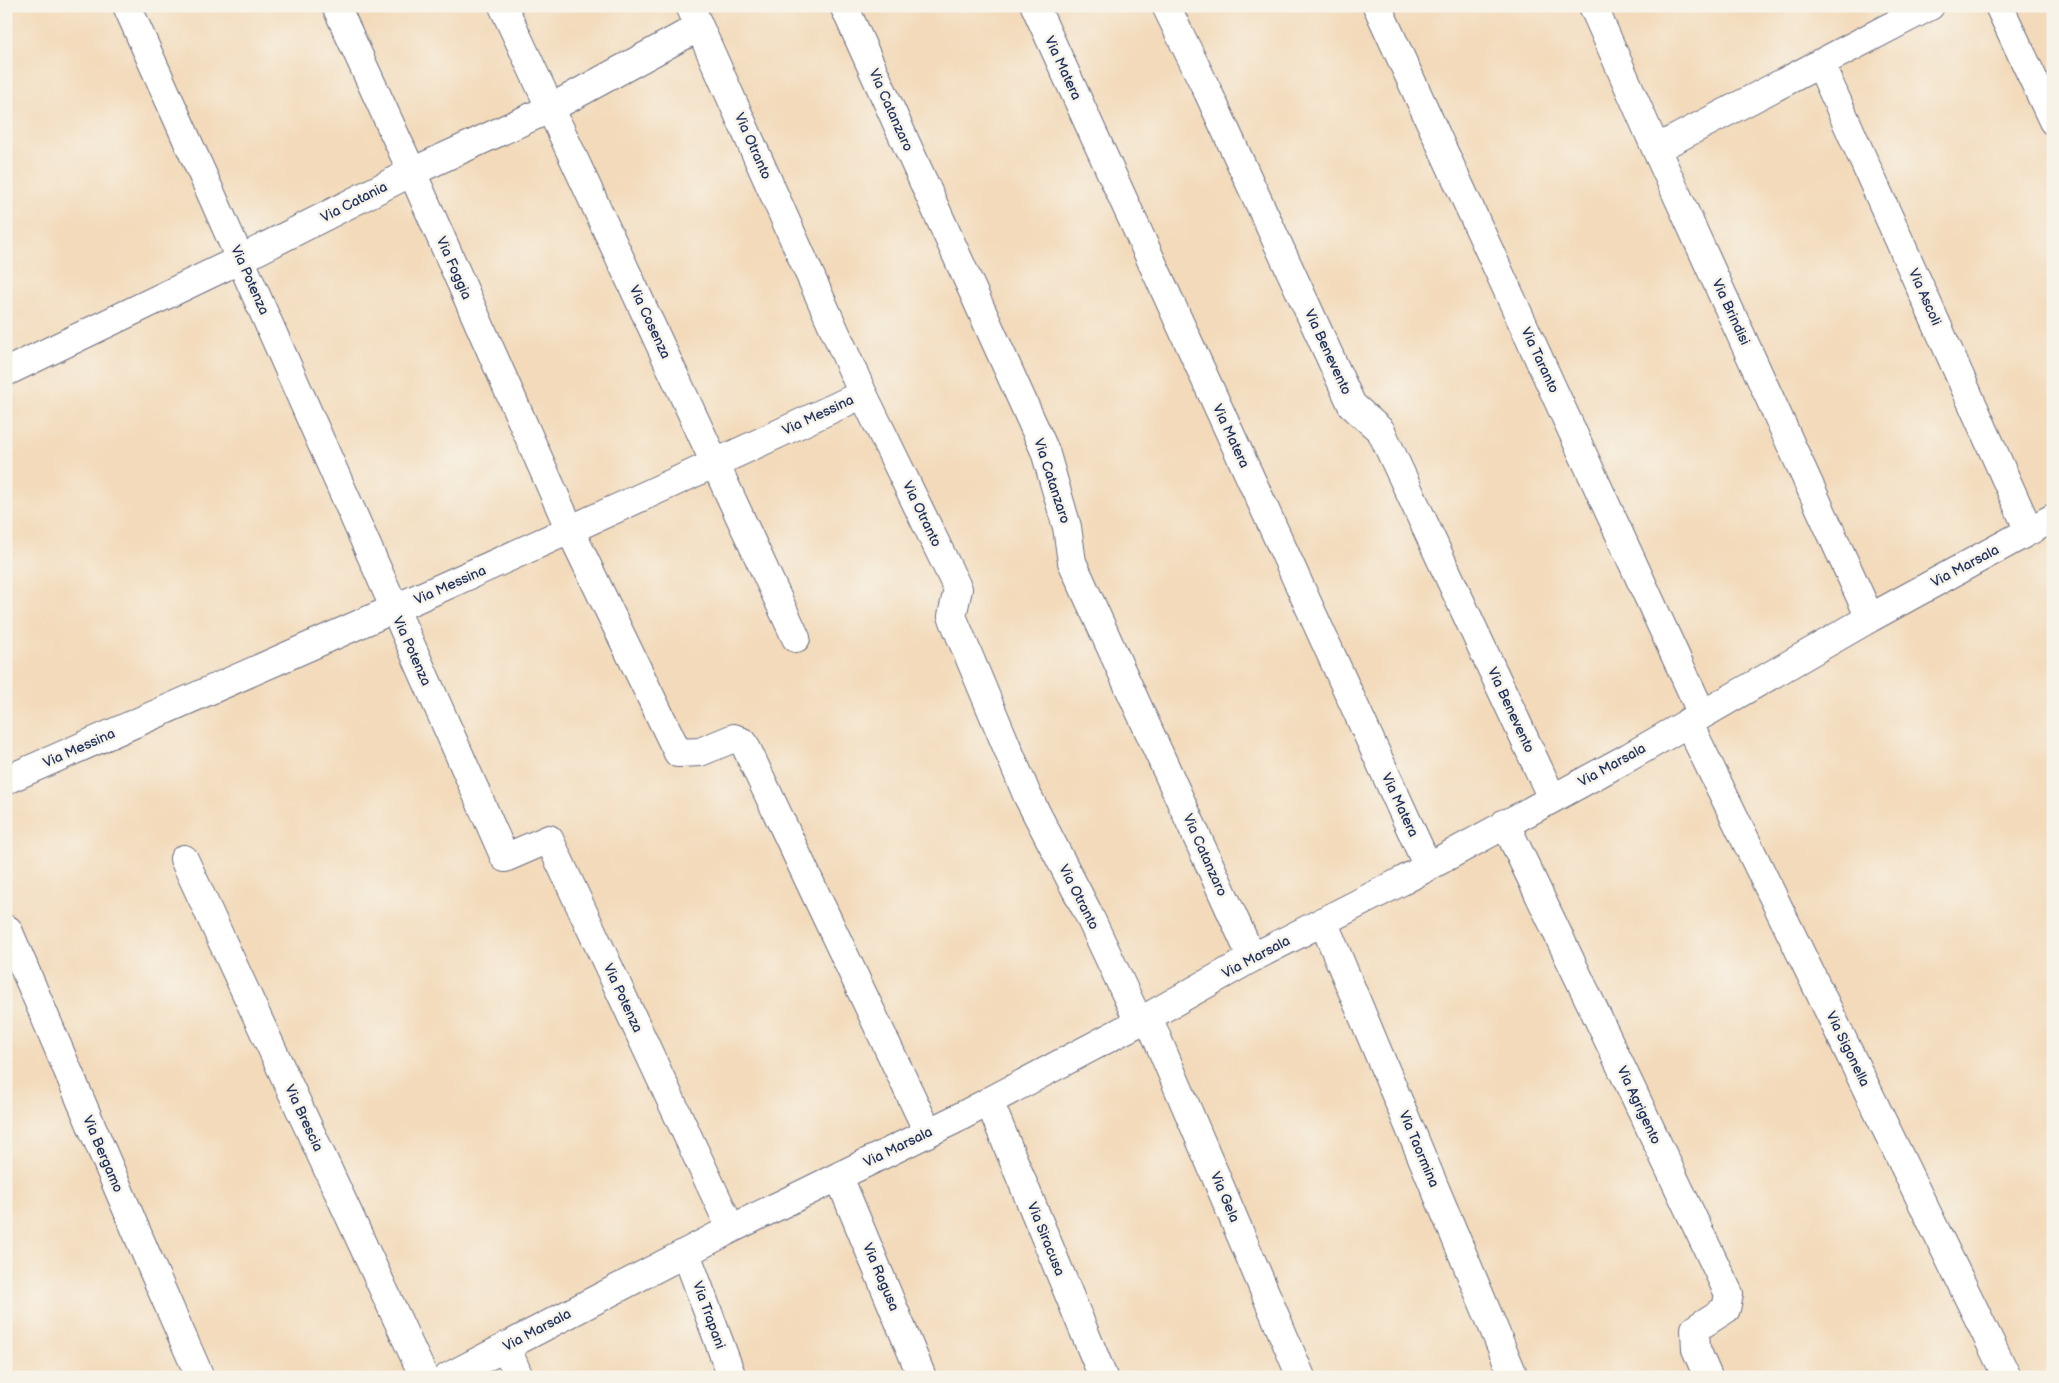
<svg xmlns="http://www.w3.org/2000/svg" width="2059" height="1383" font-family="'Balsamiq Sans',sans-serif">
<rect width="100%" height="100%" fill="#f7f3e8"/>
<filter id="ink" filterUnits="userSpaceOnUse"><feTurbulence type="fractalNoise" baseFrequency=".02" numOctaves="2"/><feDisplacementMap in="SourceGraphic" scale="10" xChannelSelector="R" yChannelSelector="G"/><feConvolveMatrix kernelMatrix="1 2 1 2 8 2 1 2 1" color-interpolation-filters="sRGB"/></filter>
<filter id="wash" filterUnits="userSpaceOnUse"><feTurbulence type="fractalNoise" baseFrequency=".0096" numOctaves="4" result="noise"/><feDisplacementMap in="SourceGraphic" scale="20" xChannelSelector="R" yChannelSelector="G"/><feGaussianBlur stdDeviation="1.12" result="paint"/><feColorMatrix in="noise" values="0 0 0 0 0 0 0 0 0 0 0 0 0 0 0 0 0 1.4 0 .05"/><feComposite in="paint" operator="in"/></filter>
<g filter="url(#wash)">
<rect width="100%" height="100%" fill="#f3daba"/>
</g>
<g filter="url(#ink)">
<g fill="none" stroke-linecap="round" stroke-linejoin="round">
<defs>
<path id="minor" d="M 127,6 C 255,289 378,574 505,858 L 549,839 L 731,1229
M 336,6 L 412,172 L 570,530 L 678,753 L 700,752 L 734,738 L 744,743 L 928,1132
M 503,6 L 796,638
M 690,6 L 863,394 L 958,589 L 952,616 L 1027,795 L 1087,911 L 1139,1022
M 844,6 L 1045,451 L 1067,527 L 1072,562 L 1252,958
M 1035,6 L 1428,867
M 1166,6 L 1208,92 L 1352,405 L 1381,431 L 1552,798
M 1377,6 L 1702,714
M 1593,6 L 1656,149 L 1870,618
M 1999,6 L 2053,121
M 1820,63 L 2029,531
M 1656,149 L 1930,6
M 6,372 L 241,259 L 412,172 L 551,108 L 699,27
M 1688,722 L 2007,1377
M 6,780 C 293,654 580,528 863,394
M 1505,823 L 1729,1294 L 1726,1309 L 1695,1329 L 1696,1349 L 1708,1377
M 184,859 L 424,1377
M 1323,921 L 1514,1377
M 8,930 L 152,1268 L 200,1377
M 1148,1017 L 1301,1377
M 989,1101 L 1103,1377
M 839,1177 L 922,1377
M 686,1253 L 732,1377
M 506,1346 L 519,1377
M 448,1377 L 731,1229 L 954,1120 L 1139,1022 L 1252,958 L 1402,881 L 1629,757 L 1870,618 L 2053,518"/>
</defs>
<use href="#minor" stroke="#676b7e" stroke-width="30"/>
<use href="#minor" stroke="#fff" stroke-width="28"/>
</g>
</g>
<g text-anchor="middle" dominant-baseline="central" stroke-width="5" stroke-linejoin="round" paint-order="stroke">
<g font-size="14" fill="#1b2f5e" stroke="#f7f3e8">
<text transform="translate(1063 68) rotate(65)">Via Matera</text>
<text transform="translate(891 110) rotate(66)">Via Catanzaro</text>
<text transform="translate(753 146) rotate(66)">Via Otranto</text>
<text transform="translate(354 202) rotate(-27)">Via Catania</text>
<text transform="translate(454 268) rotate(66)">Via Foggia</text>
<text transform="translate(250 280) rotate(66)">Via Potenza</text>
<text transform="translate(1925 297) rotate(66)">Via Ascoli</text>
<text transform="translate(1731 312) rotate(65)">Via Brindisi</text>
<text transform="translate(650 322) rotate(65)">Via Cosenza</text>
<text transform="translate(1328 352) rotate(65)">Via Benevento</text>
<text transform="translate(1540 360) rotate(65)">Via Taranto</text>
<text transform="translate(818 415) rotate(-25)">Via Messina</text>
<text transform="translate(1231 436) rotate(65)">Via Matera</text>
<text transform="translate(1052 481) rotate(72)">Via Catanzaro</text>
<text transform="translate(922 514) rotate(64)">Via Otranto</text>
<text transform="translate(1965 566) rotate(-28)">Via Marsala</text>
<text transform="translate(450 585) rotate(-24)">Via Messina</text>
<text transform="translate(412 651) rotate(66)">Via Potenza</text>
<text transform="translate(1511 710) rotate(65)">Via Benevento</text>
<text transform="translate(79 748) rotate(-24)">Via Messina</text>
<text transform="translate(1612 765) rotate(-29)">Via Marsala</text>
<text transform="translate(1400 805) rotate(65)">Via Matera</text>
<text transform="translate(1205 855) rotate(66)">Via Catanzaro</text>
<text transform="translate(1079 897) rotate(63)">Via Otranto</text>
<text transform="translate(1256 957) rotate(-28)">Via Marsala</text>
<text transform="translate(623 998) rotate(65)">Via Potenza</text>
<text transform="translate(1848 1049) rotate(64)">Via Sigonella</text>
<text transform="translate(1639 1105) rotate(65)">Via Agrigento</text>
<text transform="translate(304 1118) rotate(65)">Via Brescia</text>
<text transform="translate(898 1147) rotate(-26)">Via Marsala</text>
<text transform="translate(1419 1149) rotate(67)">Via Taormina</text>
<text transform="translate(103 1154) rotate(67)">Via Bergamo</text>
<text transform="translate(1225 1197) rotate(67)">Via Gela</text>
<text transform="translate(1046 1239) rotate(68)">Via Siracusa</text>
<text transform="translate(881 1277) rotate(67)">Via Ragusa</text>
<text transform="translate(709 1315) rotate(70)">Via Trapani</text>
<text transform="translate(537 1330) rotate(-28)">Via Marsala</text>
</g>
</g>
<rect width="2059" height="1383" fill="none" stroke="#f7f3e8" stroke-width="25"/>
</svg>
